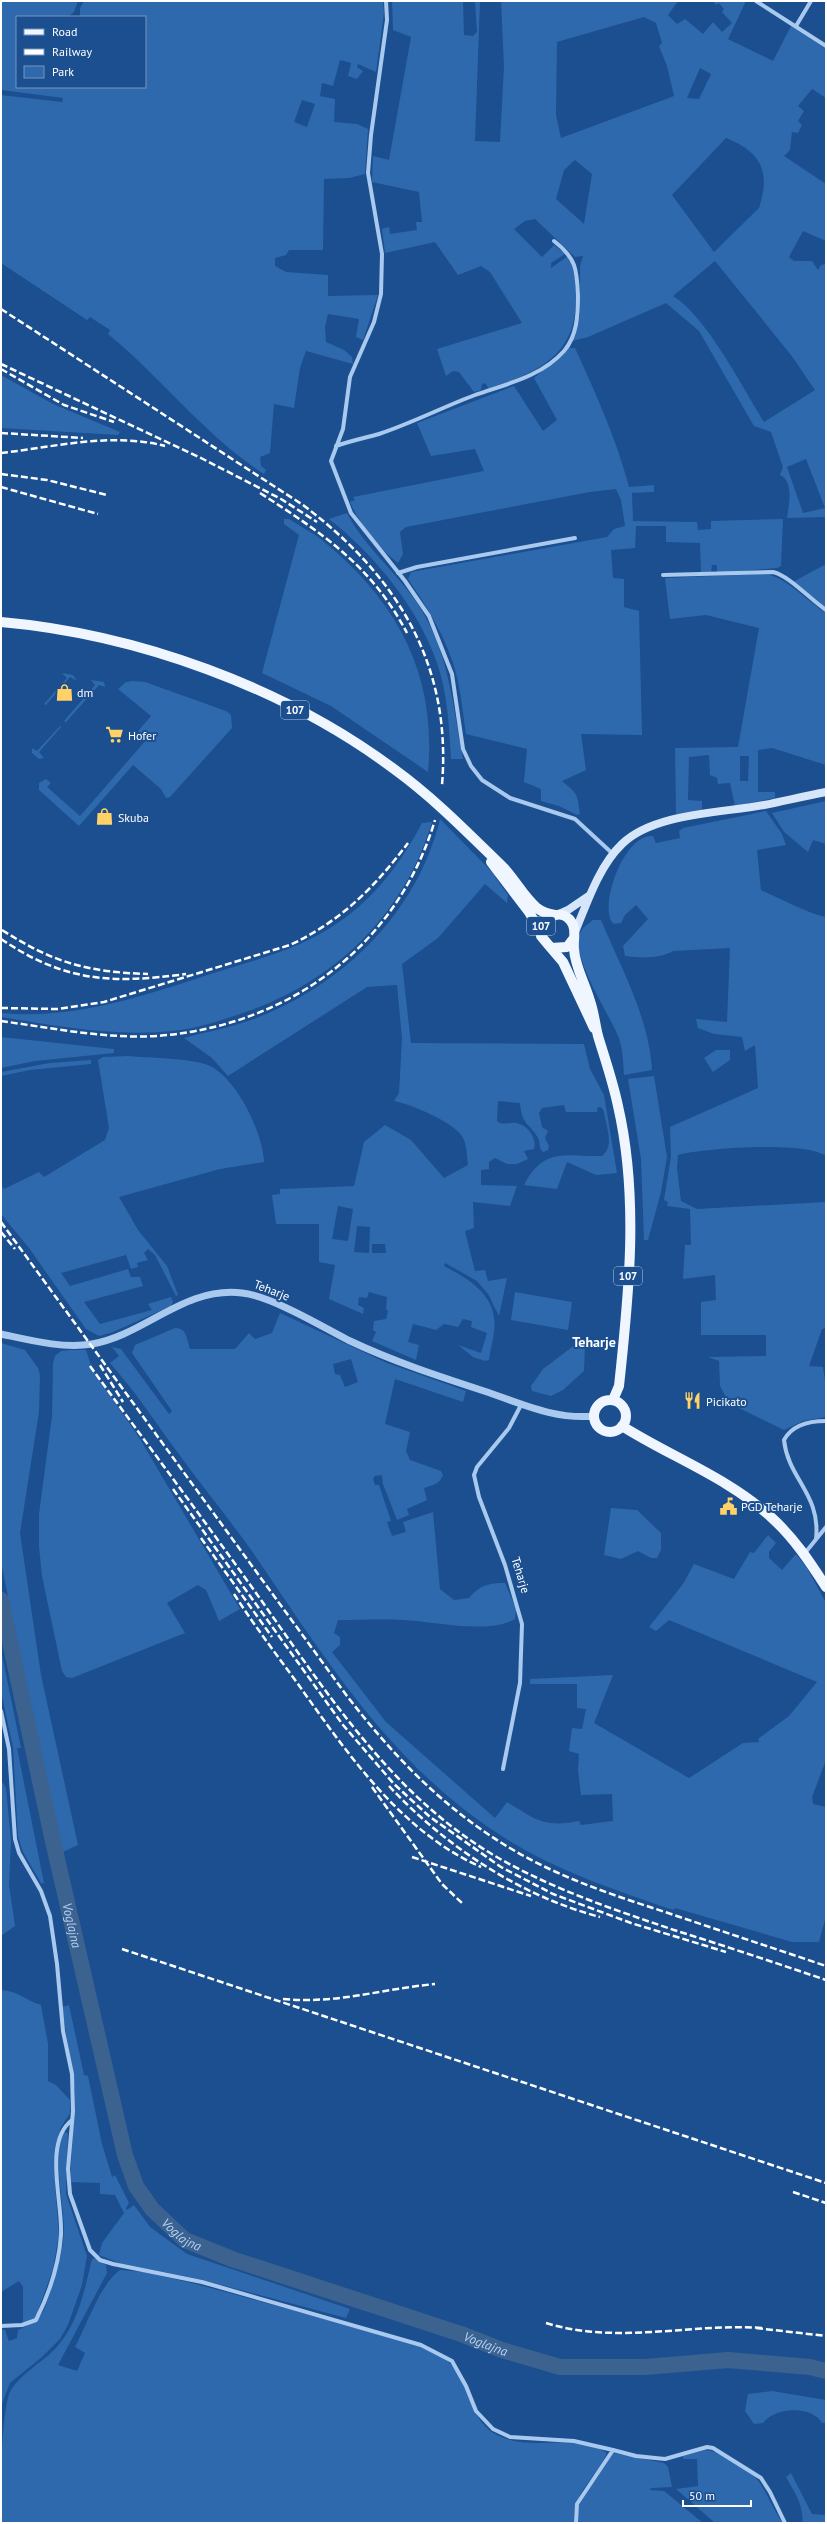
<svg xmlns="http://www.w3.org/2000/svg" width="827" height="2524" font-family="'PT Sans',sans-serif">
<rect width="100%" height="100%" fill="#1b4f8f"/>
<path fill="#2e69ad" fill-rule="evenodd" d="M 1,1 L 78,1 L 74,12 L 68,17 L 17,17 L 17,87 L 145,87 L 145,17 L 80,17 L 80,8 L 84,1 L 383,1 L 384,13 L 376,72 L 358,64 L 357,67 L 363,71 L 357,79 L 348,76 L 351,63 L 340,60 L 333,86 L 322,83 L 320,96 L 335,99 L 334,122 L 357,124 L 368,129 L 365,174 L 349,178 L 324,179 L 323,250 L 289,250 L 286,255 L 275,258 L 275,266 L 286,272 L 328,275 L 328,296 L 378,295 L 363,340 L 356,337 L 359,319 L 328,314 L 325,327 L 326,342 L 344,350 L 352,357 L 353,364 L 306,351 L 300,368 L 294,408 L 274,404 L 270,453 L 260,457 L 261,466 L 266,470 L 264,474 C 205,436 162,378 108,334 L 110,330 L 90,317 L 87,320 L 1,263 L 1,95 L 62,102 L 63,98 L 1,90 ZM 302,100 L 315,104 L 307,127 L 294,122 Z
M 392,1 L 463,1 L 464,35 L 473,36 L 477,32 L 475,1 L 480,1 L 475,141 L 500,142 L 504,66 L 501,1 L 678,1 L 668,15 L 677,24 L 685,19 L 703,34 L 713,22 L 722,32 L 732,23 L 722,12 L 724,9 L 719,3 L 716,5 L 713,1 L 746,1 L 728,39 L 773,61 L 791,26 L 826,49 L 826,98 L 812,89 L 798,106 L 804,111 L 798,121 L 802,125 L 798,133 L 792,132 L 790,150 L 784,156 L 826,184 L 826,241 L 803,231 L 789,257 L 794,261 L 812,261 L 818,270 L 821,265 L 826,264 L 826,517 L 787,518 C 789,505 794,481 780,475 L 783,467 L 771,432 L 754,426 L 699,331 L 666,303 L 588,337 L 572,341 L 580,315 L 580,266 L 583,256 L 575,257 L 535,219 L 525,221 L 514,229 L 542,257 L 554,245 L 565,254 L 551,263 L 551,268 L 568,256 C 575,270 576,283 576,298 C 576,357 537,372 489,389 L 485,383 L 482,384 L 481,390 L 474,392 L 459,372 L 453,371 L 446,376 L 437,349 L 522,323 L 490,272 L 481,266 L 458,275 L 435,242 L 385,253 L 382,229 L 389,227 L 390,234 L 417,230 L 416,222 L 422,222 L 419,192 L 372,182 L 373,156 L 389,160 L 411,37 L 393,30 ZM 644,17 L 656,23 L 662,43 L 659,46 L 667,66 L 674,96 L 561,138 L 556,115 L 557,42 ZM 700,68 L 711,74 L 699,99 L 687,98 ZM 726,138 C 761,152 771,171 759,208 L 714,252 L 672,195 ZM 575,160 L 592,174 L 584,224 L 556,199 L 564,170 ZM 715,261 L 791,355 L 815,390 L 764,422 C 742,387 707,317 673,296 ZM 806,459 L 825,508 L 803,513 L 787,467 Z
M 568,348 L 575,348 C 596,394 616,438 629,487 L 654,485 L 654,492 L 632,493 L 633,521 L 697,522 L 698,530 L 711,529 L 711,521 L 783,519 L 781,566 L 777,568 L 717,573 L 717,565 L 712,565 L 711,573 L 701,573 L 700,543 L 666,542 L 666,526 L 636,526 L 635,548 L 611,550 L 613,578 L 624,579 L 624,607 L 639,611 L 642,735 L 581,734 L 586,770 L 562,781 C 578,795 577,792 580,814 L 577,815 L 559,806 L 541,801 L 541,789 L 524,782 L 527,749 L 466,734 C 463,714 461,693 456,673 C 447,639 428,608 408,579 L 411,572 L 607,537 L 614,529 L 625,526 L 621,500 L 616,489 L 590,492 L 406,527 L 400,532 L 403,554 L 398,563 C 378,548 360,525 350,502 L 355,500 L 353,497 L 484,471 L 475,449 L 431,456 L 417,423 L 514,386 L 543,431 L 557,420 L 534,378 Z
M 1,375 L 53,404 L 120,432 L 118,435 L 1,428 Z
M 347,513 C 364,546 394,570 415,600 C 449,649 452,702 463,759 L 451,759 C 449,728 448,694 437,663 C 418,608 375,555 329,519 Z
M 284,519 L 289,519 C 299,526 312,532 322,540 C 397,601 437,674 428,772 L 331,706 L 262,673 L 299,535 L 284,524 Z
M 826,564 L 826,608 L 793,582 Z
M 762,574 C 784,574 805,600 826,613 L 826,765 L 772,748 L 758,750 L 758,792 L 775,792 L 775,798 L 735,806 L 730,783 L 718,784 L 717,778 L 710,775 L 709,755 L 689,757 L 688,800 L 702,801 L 702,811 L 676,814 L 675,748 L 738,747 L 759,628 L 706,615 L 670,619 L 665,578 ZM 740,756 L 749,756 L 748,781 L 740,781 Z
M 62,673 L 73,675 L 77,681 L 70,677 L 46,705 L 44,704 L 67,678 Z
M 91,680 L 104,682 L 105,687 L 99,685 L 66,722 L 64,721 L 95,685 Z
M 133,681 L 145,682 L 226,711 L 231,715 L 232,728 L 170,797 L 166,798 L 161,789 L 133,765 L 79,826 L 39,790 L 39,783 L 46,779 L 51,783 L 47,787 L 80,816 L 147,739 L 138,731 L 151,716 L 118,689 L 126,682 Z
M 60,726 L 61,727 L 39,752 L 44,758 L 39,759 L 32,753 L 32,748 L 37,751 Z
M 826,801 L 826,844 L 813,840 L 808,852 L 784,832 L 772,813 Z
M 766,811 L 782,834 L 786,845 L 757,850 L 761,890 C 782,899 804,912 826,917 L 826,1156 C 805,1141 705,1148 678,1155 L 677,1168 L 681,1201 L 697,1209 L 826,1202 L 826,1328 L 822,1329 L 809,1366 L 823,1367 L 826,1388 L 826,1417 L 803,1421 L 784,1430 L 729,1403 L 720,1386 L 719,1361 L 708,1357 L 766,1356 L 766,1335 L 701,1335 L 701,1302 L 716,1300 L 715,1275 L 683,1279 L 685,1245 L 691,1245 L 690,1209 L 667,1206 L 668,1202 L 664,1200 L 671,1157 L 670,1127 L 758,1088 L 755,1045 L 745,1051 L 742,1037 L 714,1034 L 698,1028 L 696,1019 L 727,1022 L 730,948 L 673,951 C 659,959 640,958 625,956 L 623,946 L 648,919 L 636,905 L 625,915 L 621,923 L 614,924 C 597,911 623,833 653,836 L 656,843 L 680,838 L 679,831 L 683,828 Z
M 440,819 L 496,876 L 495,877 L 508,895 L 507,903 L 485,884 L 438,938 L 402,964 L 411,1043 L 584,1044 L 590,1069 L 604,1095 L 617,1173 L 596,1175 L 567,1162 L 557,1189 L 524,1185 C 544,1146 567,1157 602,1156 C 615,1146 606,1126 604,1112 L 602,1108 L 598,1107 L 597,1112 L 566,1112 L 564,1105 L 542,1108 L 539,1113 L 542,1127 L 548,1131 L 545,1138 L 549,1146 L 548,1150 L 543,1152 C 538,1148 541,1143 538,1138 C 528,1121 522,1126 520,1103 L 498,1101 L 497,1121 C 502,1126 509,1122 516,1123 C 528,1125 537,1138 534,1149 L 524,1151 L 528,1159 L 517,1164 L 507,1164 L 495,1158 L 489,1162 L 489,1169 L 481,1170 L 481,1185 L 517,1186 L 510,1206 L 473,1202 L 474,1228 L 465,1231 L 475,1271 L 485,1270 L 488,1281 L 507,1278 L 499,1316 L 488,1294 L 477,1281 L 445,1263 L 444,1266 C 471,1280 499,1297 494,1332 C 493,1342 490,1350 489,1360 L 485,1361 L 473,1357 L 458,1345 L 481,1353 L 487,1333 L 471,1327 L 472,1321 L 463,1319 L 458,1327 L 444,1324 L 436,1330 L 413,1324 L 408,1342 L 419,1345 L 416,1360 L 372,1341 L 376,1332 L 373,1330 L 374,1321 L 386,1319 L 388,1311 L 386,1309 L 387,1297 L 369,1292 L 367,1298 L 359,1297 L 358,1305 L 364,1308 L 363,1314 L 329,1299 L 335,1265 L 319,1262 L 319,1224 L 276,1224 L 272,1195 L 280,1194 L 280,1189 L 354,1186 L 364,1142 L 385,1125 L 411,1140 L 444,1178 L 468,1165 C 467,1158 467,1148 464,1140 C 459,1124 411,1104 394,1101 L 399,1093 L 402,1038 L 397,985 L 367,987 L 228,1076 L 212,1058 L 184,1038 C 206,1032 229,1028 251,1020 C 341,987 417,914 440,819 ZM 338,1206 L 353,1209 L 348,1241 L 332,1239 ZM 357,1226 L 370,1227 L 369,1253 L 354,1252 ZM 372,1244 L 385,1244 L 386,1253 L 372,1253 Z
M 432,822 C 403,918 331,985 237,1015 C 216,1022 194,1029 172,1031 C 116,1037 57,1026 1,1017 L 1,1013 C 76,1020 146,995 217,972 C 259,959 303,948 339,922 C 376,897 402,861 422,823 Z
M 593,920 L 601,920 C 621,968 649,1017 652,1070 L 624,1075 C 623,1062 623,1048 618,1036 C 609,1013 570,956 580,933 C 583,927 588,924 593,920 Z
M 1,1037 L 114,1049 L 114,1053 L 35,1061 L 1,1068 Z
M 716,1050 L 730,1050 L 730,1060 L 713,1072 L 704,1058 Z
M 128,1056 C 148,1058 193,1058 210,1066 C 237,1079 263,1133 264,1162 L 220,1169 L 119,1197 L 138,1230 L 167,1266 L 178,1295 L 176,1296 L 155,1255 L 148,1249 L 144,1253 L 148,1260 L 137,1263 L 138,1267 L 131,1269 L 126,1255 L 61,1273 L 70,1286 L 128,1269 L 131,1277 L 140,1277 L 143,1286 L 84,1302 L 100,1324 L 152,1310 L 148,1304 L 171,1297 L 173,1302 L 171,1306 L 113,1332 L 99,1336 L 86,1329 L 29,1248 L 1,1214 L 1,1185 L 4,1189 L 39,1172 L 44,1177 L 105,1140 L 109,1128 L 98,1060 L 103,1057 Z
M 91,1060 L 91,1064 L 30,1070 L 1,1076 L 1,1072 L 50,1063 Z
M 654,1076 L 667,1157 L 661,1192 L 648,1240 L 644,1240 L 641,1159 L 628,1079 Z
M 515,1292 L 572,1302 L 568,1330 L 511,1320 Z
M 280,1313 L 387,1363 L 466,1391 L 463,1402 L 395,1379 L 385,1424 L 410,1432 L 406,1451 L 410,1460 L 441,1471 L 443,1475 C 440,1484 433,1485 424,1488 L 427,1500 L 407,1509 L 409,1515 L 397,1520 L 383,1484 L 382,1475 L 375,1476 L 373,1479 L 375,1485 L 379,1485 L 391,1521 L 387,1522 L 392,1536 L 406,1532 L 403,1522 L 433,1512 L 440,1589 L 454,1600 L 469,1598 C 480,1585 489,1583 505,1583 L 516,1609 L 515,1619 C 487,1635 434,1621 403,1620 C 381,1619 359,1620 338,1620 L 334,1633 L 340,1637 L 340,1645 L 332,1652 L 386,1722 L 495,1818 L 507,1802 C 536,1820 544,1828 579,1821 L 581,1825 L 613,1821 L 612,1794 L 581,1795 L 578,1770 L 579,1754 L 569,1751 L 572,1728 L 582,1729 L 586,1709 L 577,1708 L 577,1684 L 530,1684 L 530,1679 L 613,1675 L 594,1723 L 689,1778 L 743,1743 L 759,1742 L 758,1739 L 789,1716 L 817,1682 L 669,1620 L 656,1631 L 649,1627 L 683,1584 L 694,1564 L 734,1579 L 750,1552 L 754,1553 L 768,1535 L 776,1543 L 769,1552 L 769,1558 L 782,1570 L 796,1554 L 807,1568 L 826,1603 L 826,1760 L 812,1797 L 813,1804 L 826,1807 L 826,1916 L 819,1942 L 792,1942 L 675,1908 L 673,1910 C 618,1891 563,1873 513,1843 C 393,1771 326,1659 249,1547 C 226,1515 201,1485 178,1453 C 156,1423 135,1391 110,1363 L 119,1356 L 112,1347 L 121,1349 L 169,1414 L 172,1411 L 132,1353 L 135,1345 L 175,1328 C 187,1328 187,1340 190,1349 L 235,1349 L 249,1333 L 255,1339 L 272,1333 ZM 351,1359 L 358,1382 L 345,1387 L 340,1375 L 335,1374 L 333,1364 Z
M 1,1343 L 25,1350 L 38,1368 L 40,1375 L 39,1412 L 20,1533 L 41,1675 L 78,1845 L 63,1852 L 34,1726 L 1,1562 Z
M 581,1343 L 585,1344 L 584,1371 L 563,1390 L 551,1396 L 532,1391 L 531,1386 L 543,1369 L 576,1344 Z
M 70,1350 L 86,1350 L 92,1369 L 140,1439 L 240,1609 L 219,1621 L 206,1590 L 198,1585 L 167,1603 L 185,1633 L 72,1678 L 66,1677 L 62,1671 L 42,1576 L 39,1547 L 39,1514 L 52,1416 L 53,1363 L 55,1356 L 61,1351 Z
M 611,1508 L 637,1510 L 661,1533 L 661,1550 L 657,1558 L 651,1558 L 638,1551 L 621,1559 L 604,1555 Z
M 1,1650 L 21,1748 L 17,1748 L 44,1883 L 41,1883 L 23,1852 L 18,1837 L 13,1747 L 1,1692 Z
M 1,1780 L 6,1788 L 11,1841 L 9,1885 L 15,1926 L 1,1936 Z
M 1,1990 C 18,1991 25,2000 41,2005 L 48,2044 L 48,2081 L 56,2085 L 70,2100 L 70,2113 L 60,2129 L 56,2160 L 55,2186 L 59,2235 L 53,2269 L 35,2319 L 23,2322 L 23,2287 L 19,2281 L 1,2292 Z
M 69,2005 L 84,2075 L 88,2076 L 102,2144 L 112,2177 L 115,2175 L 129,2203 L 126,2208 L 127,2210 L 134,2205 L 150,2227 L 187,2254 L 350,2309 L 346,2318 L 199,2279 L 122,2264 L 99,2255 L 102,2243 L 124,2213 L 115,2195 L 100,2194 L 100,2183 L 70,2182 L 75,2091 L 62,2007 Z
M 64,2132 L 68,2133 L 66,2194 L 87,2256 L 82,2285 L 68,2325 L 60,2339 L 42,2357 L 10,2383 L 1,2406 L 1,2329 L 5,2330 L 9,2341 L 17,2338 L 18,2330 C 44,2319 43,2314 51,2288 C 57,2270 63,2251 64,2232 C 65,2209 51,2150 64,2132 Z
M 95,2258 L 106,2265 L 107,2273 L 58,2365 L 77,2371 L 85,2353 L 75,2347 C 87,2325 100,2284 120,2270 L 144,2272 L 196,2284 L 409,2342 C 425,2348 441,2353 453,2366 C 473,2389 469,2422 499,2436 C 532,2452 574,2432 607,2453 C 597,2477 570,2495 575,2523 L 1,2523 C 1,2486 0,2427 9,2394 C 17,2376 40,2364 54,2350 C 78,2325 84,2292 92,2259 Z
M 772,2391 L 826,2400 L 826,2423 L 822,2423 C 812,2405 775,2407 763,2423 L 754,2424 L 745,2411 L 748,2394 Z
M 705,2450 C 722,2452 744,2465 756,2478 C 767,2491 772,2509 783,2523 L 715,2523 L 676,2489 L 698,2486 L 697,2459 L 683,2459 L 683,2456 Z
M 613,2453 L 664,2463 L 668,2467 L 672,2487 L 651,2488 L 650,2490 L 664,2491 L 703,2523 L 579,2523 L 577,2514 L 579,2505 Z
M 791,2473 L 812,2514 L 826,2515 L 826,2523 L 802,2523 C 805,2507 793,2490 786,2477 Z"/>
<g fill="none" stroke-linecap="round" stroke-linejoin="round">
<path stroke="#3c6290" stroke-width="16" id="s1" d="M 1,1600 L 52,1837 L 125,2155 L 136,2186 L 152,2209 L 185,2240 L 232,2259 L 461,2334 L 502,2350 L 560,2367 L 645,2367 L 728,2360 L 810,2367 L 826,2371"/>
<path stroke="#a9c9ee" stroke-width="4" d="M 386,1 L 387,20 L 371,135 L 368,173 L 382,254 L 381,294 L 374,322 L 350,377 L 343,429 L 331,461 L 351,513 L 405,581 L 429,616 L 452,674 L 463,749 L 471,766 L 482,780 L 510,798 L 575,819 L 613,854
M 756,1 L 826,46
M 796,26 L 811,1
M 336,446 C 350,441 365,438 379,434 C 412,423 443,407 475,395 C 506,384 541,377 564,351 C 577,336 578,315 578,296 C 577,269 576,258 554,241
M 398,573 L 417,567 L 575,538
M 663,575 L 773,572 C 788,575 811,600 826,610
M 816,1539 C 821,1494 788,1479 784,1440 C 792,1425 809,1421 826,1421
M 805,1553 L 826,1527
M 1,1711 L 9,1749 L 15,1839 L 19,1853 L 41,1891 L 50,1916 L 57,1964 L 63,2031 L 72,2074 L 73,2111 L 68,2169 L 70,2194 L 90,2250 L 100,2260 L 113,2264 L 202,2282 L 421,2345 L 452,2361 L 466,2386 L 476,2411 L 493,2429 L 510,2437 L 574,2441 L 613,2450
M 503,1769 L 520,1683 L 522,1624 L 505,1565 L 479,1497 L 474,1475 L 477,1467 L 509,1428 L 521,1405
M 1,2326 L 22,2325 L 36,2320 C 49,2294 59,2264 61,2235 C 63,2203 43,2142 72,2120
M 576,2523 L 577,2504 L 613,2450 L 636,2456 L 665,2459 L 707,2447 L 713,2448 L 761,2478 L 770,2492 L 785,2523"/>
<path stroke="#a9c9ee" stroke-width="7" d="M 1,1334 C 29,1340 63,1349 92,1344 C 145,1335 184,1286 242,1293 C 271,1296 321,1326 348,1340 C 392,1361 438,1376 484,1391 C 520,1403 555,1420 594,1416"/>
<path stroke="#d6e6fa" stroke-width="8" d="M 557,915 L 568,910 L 590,895
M 575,932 C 587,903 599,866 622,844 C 654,813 721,813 764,805 C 784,801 805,796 826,792"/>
<path stroke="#f0f6ff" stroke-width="10" d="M 1,622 C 137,634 284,687 394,769 C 434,798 468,833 504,868 C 516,881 524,897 537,908 C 542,912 548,914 555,915
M 491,862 L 529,912 L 540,931
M 574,938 L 567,947 L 551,948 L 541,936 C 539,917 564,905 573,925 C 576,932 573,941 574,949 C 575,967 585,983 590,1001 C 594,1012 595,1024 598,1036 C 605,1059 613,1082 618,1106 C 639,1197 629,1294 619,1386 L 613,1400
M 551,948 L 563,962 L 594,1028
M594 1416a16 16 0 1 1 32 0a16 16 0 1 1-32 0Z
M 622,1426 C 671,1457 729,1478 772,1518 C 794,1538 810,1562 826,1587"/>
<path stroke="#fff" stroke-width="2.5" stroke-dasharray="7 3" stroke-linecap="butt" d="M 1,309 L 303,505 C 397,576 452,664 442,785
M 1,364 L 201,458 L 281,499 L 317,522
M 1,369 L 64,405 L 114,422
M 1,433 L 83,438
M 1,453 C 55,447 111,432 165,446
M 1,474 L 47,480 L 107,495
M 1,487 L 98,514
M 260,493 C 322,533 372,566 407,633
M 2,930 C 54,963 87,972 148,974
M 1,939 C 65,982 111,984 186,974
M 1,1008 L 58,1009 L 104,1002 L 290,945 C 341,921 374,888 408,843
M 1,1021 C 52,1028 105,1039 157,1036 C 288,1026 397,947 435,820
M 1,1222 L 347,1696 C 394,1757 447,1812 515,1851 C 563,1879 616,1896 668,1913 C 721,1931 773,1948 826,1966
M 1,1232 L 15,1249
M 100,1365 L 123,1402
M 90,1366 C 142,1437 195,1508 246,1579 C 319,1680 385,1791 495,1856 C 552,1889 612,1909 674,1930 C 725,1946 776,1963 826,1980
M 173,1489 L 343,1725 L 394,1784 L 430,1817 L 501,1867 L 553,1894 L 631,1923 L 726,1952
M 201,1538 L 272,1637
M 234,1594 C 254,1625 276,1654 298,1684 C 347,1753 401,1832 481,1867
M 389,1786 C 445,1846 520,1896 600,1917
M 372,1787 L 442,1884 L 462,1903
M 412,1857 L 531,1896
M 122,1949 L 826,2183
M 283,1999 C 338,2004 381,1989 435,1984
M 793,2192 L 826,2203
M 546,2323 C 618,2345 689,2323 762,2328
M 756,2328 L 826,2336"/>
</g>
<defs>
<symbol id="shop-bare" viewBox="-9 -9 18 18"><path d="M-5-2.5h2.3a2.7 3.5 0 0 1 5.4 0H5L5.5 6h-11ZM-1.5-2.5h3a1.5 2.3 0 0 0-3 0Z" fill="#ffd166" stroke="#1b4f8f" stroke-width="2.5" paint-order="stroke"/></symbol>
<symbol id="supermarket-bare" viewBox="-9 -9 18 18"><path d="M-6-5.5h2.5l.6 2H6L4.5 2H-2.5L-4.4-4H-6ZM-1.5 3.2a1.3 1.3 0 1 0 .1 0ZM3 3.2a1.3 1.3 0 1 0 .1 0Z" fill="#ffd166" stroke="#1b4f8f" stroke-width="2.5" paint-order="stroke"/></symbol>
<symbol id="restaurant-bare" viewBox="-9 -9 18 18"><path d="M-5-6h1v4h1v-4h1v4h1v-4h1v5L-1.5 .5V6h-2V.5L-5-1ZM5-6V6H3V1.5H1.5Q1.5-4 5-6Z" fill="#ffd166" stroke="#1b4f8f" stroke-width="2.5" paint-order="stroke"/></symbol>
<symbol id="civic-bare" viewBox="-9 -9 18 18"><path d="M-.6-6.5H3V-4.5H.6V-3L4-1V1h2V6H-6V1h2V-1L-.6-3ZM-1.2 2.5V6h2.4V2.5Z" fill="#ffd166" stroke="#1b4f8f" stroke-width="2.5" paint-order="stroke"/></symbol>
</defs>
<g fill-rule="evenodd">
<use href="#shop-bare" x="52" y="680" width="25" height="25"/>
<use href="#supermarket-bare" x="102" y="722" width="25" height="25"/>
<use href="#shop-bare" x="92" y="804" width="25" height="25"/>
<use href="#restaurant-bare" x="680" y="1388" width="25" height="25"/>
<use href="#civic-bare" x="716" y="1494" width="25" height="25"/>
</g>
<g text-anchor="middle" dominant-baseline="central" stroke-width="4" stroke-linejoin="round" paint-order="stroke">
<g fill="#1b4f8f" stroke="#bbcadd" stroke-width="1">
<rect x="281" y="701" width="28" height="18" rx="3"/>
<rect x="527" y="917" width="28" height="18" rx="3"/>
<rect x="614" y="1267" width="28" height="18" rx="3"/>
</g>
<g font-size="11" font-weight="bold" fill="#fff">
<text x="295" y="710">107</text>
<text x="541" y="926">107</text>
<text x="628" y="1276">107</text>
</g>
<g font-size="12" fill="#fff" stroke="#1b4f8f" text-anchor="start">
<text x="77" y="692">dm</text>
<text x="128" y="735">Hofer</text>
<text x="118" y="817">Skuba</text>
<text x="706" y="1401">Picikato</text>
<text x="741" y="1506">PGD Teharje</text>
</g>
<g font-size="12" fill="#fff" stroke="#1b4f8f">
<text transform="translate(272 1290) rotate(21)">Teharje</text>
<text transform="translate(521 1575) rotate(73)">Teharje</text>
</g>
<g font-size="13" font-style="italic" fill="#b5d3f5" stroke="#1b4f8f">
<text stroke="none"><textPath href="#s1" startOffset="333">Voglajna</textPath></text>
<text stroke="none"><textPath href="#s1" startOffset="669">Voglajna</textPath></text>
<text stroke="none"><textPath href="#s1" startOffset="993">Voglajna</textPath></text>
</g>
<g font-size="14" font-weight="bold" fill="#fff" stroke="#1b4f8f">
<text x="594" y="1342">Teharje</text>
</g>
</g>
<rect width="827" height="2524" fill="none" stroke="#ffffff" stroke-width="4"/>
<rect x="16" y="16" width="130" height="72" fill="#1b4f8f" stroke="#7695bc"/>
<rect x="24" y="29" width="20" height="6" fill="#f0f6ff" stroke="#7695bc"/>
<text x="52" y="36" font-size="12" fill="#ffffff">Road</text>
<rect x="24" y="49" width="20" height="6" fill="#ffffff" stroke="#7695bc"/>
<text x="52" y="56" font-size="12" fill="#ffffff">Railway</text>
<rect x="24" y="66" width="20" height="12" fill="#2e69ad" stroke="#7695bc"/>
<text x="52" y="76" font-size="12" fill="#ffffff">Park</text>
<path d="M683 2500v6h68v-6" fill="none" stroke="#ffffff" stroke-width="2"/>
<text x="689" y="2500" font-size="12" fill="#ffffff" stroke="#1b4f8f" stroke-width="3" paint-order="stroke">50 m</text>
</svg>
